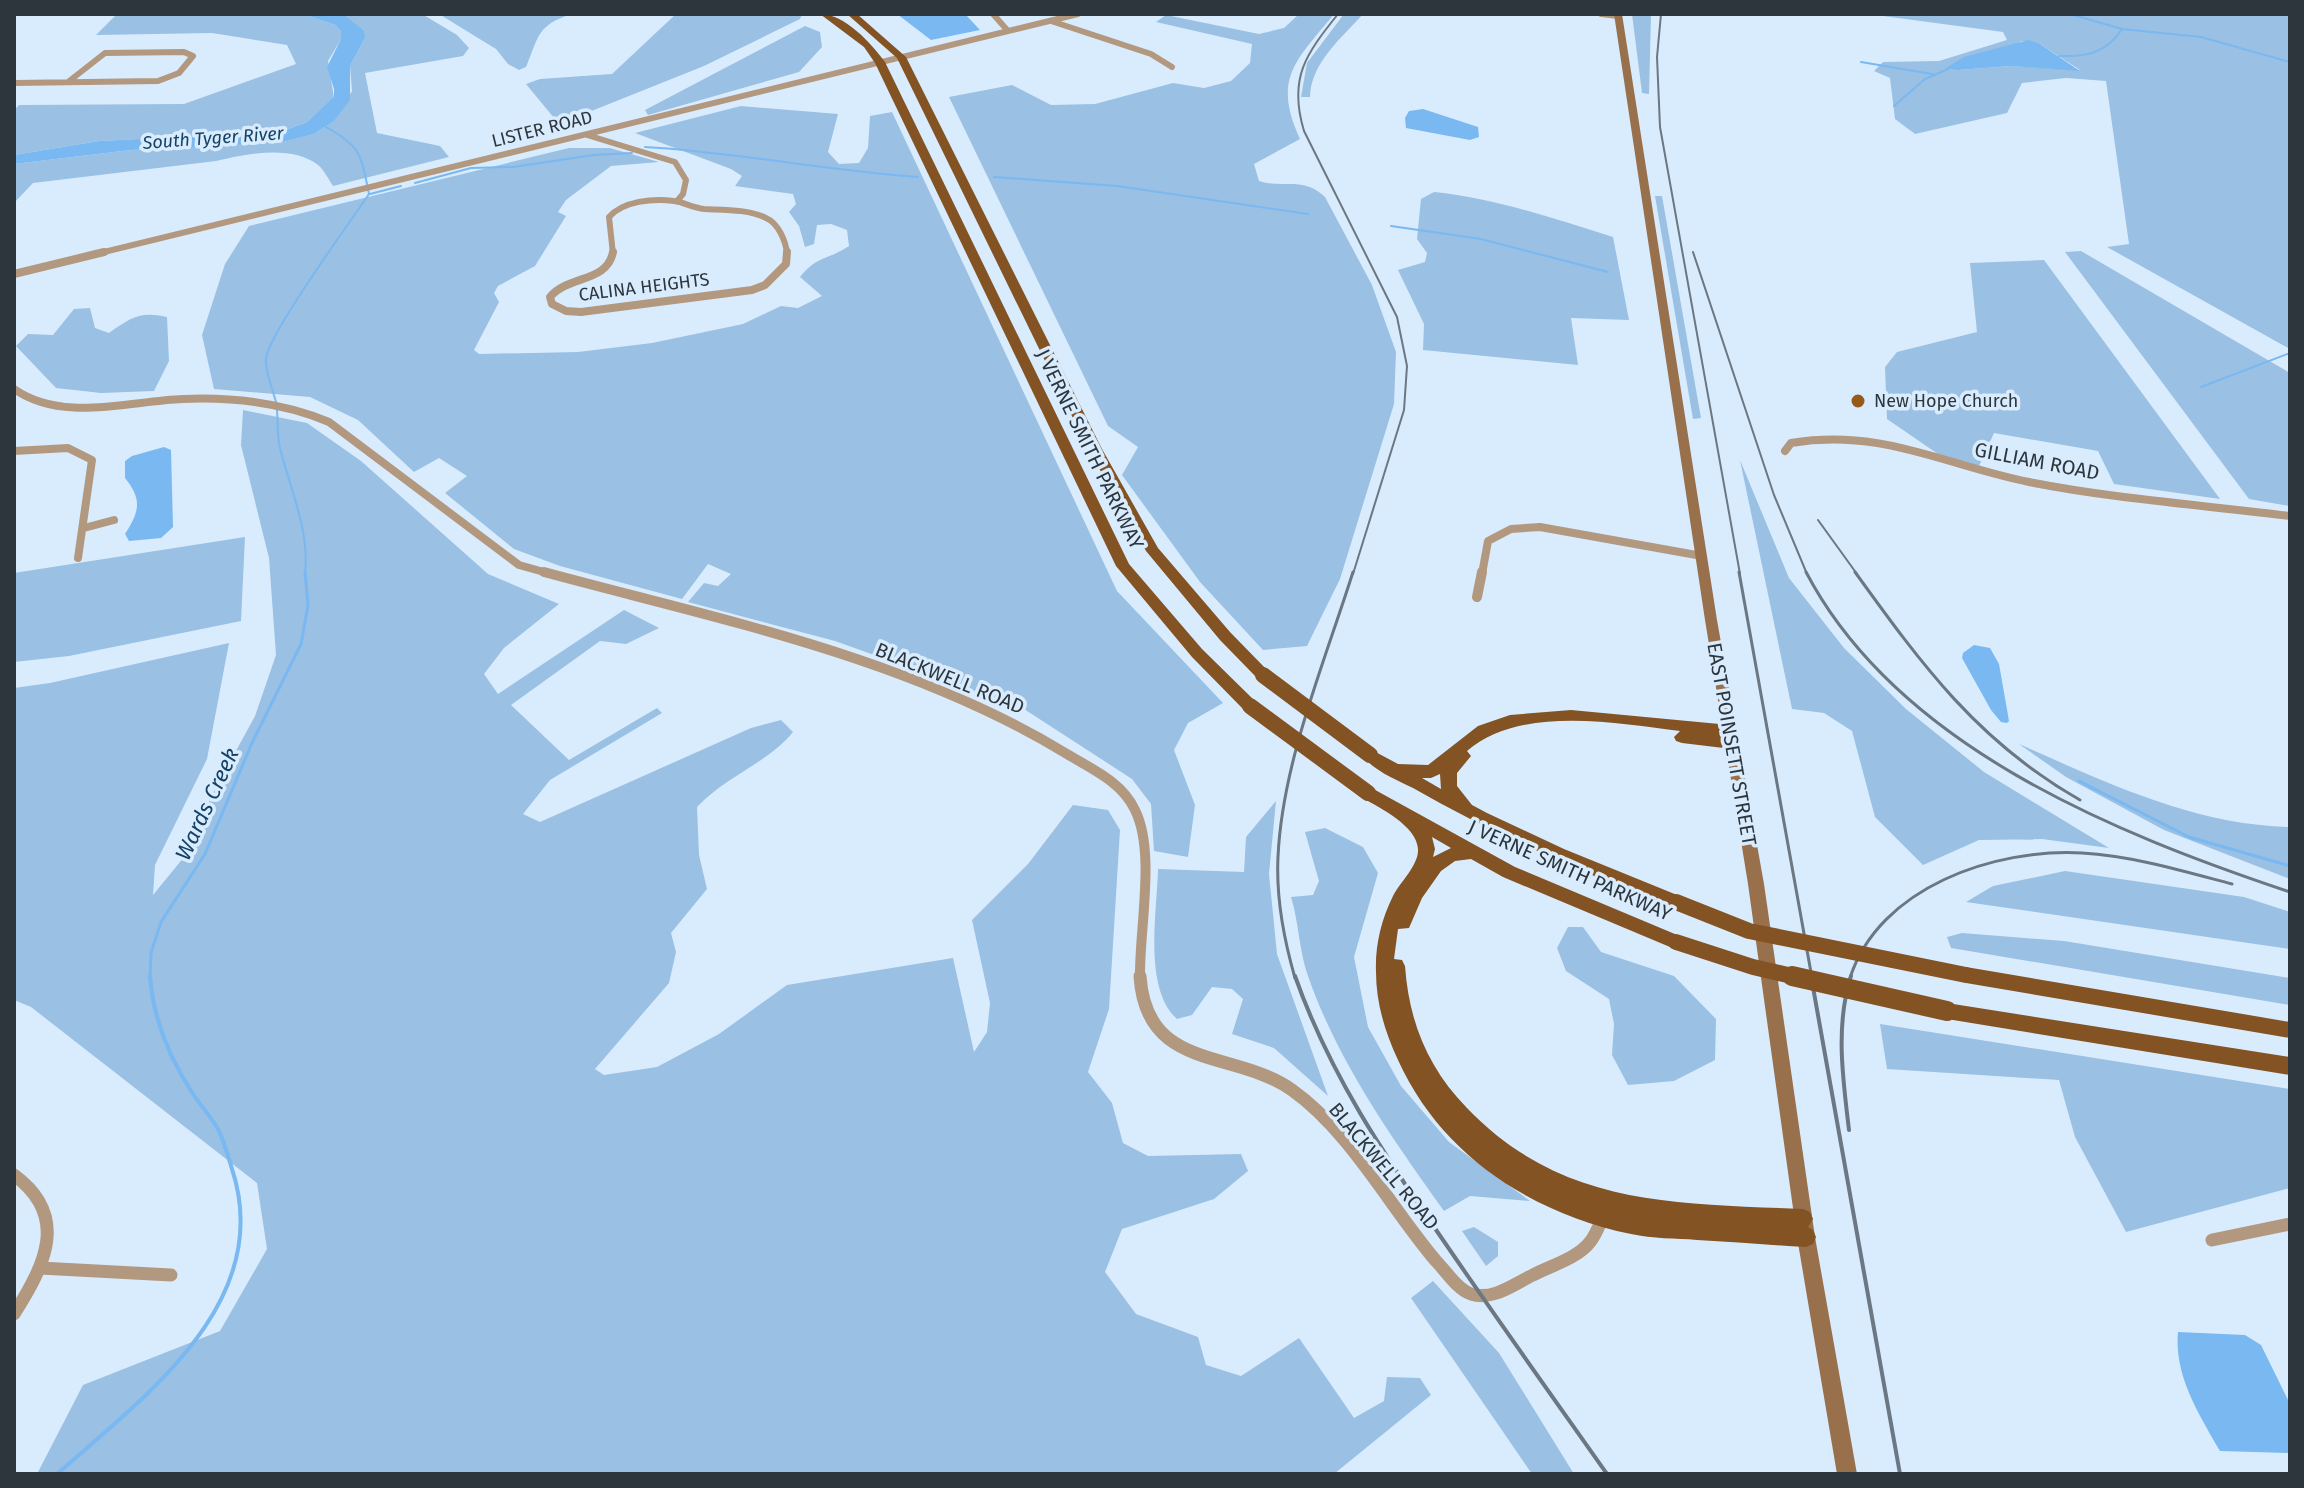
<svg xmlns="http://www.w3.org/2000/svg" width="2304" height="1488" font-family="'Fira Sans',sans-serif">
<rect width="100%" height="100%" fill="#d9ecfe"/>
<path fill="#9ac0e3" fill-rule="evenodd" d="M 117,14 L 303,14 L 335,25 L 341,31 L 341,39 L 328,61 L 334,98 L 307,122 L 281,132 L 99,141 L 14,155 L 14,110 L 19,105 L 184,104 L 296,64 L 287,45 L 212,33 L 96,35 Z
M 343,14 L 422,14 L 457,35 L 469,48 L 463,56 L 365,73 L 377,133 L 440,146 L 449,157 L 333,186 C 329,180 324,170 318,165 C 292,144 245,154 216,161 L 33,183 L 14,203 L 14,164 L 131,150 L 279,143 L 314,134 L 333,122 L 352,91 L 350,66 L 365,38 Z
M 439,14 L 572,14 C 537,25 539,36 526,67 L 519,70 L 508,64 L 496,49 Z
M 676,14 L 802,14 L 800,19 L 704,66 L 559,124 L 526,84 L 540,79 L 612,74 Z
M 1299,14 L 1334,14 C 1296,61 1272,78 1300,139 L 1254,164 L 1259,181 C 1286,189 1302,176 1325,197 L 1372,285 L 1396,352 L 1394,404 L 1340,579 L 1307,646 L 1263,650 L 1200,582 L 1122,475 L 1138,447 L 1108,426 L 949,97 L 1012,85 L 1051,105 L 1095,104 L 1173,83 L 1204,88 L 1231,81 L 1250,63 L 1252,44 L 1156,22 L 1166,15 L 1259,34 L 1284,28 Z
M 1344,14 L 1363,14 C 1342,38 1311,62 1310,97 L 1301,97 L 1307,63 Z
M 1632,14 L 1651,15 L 1649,94 L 1642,93 Z
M 1868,14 L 2290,14 L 2290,349 L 2107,247 L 2129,244 L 2106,81 L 2066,78 L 2022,83 L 2007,113 L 1915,134 L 1895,119 L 1890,78 L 1874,71 L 1883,62 L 1939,61 L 2007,40 L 2003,32 ZM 2022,41 L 2040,44 L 2080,70 L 2011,66 L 1958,70 Z
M 805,26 L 820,32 L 822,47 L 799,72 L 648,115 L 645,110 Z
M 741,106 L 838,114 L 828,152 L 839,164 L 859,163 L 868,148 L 870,116 L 892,112 L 1117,591 L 1223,703 L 1188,723 L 1174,750 L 1195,805 L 1188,857 L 1154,851 L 1151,804 L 1132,779 L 1024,709 L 835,641 L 688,602 L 704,583 L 718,586 L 731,574 L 708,564 L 682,599 L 560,566 L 514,549 L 445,493 L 467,476 L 439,458 L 414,472 L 358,420 L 310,397 L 214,389 L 202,335 L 225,264 L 249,226 L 569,148 L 610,148 L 659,162 L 611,166 L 566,200 L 558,212 L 566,216 L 535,266 L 498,286 L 494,293 L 499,302 L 474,350 L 479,354 L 578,352 L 652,343 L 743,324 L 781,306 L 798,308 L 822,296 L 800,277 C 818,255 826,261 849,246 L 847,230 L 831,224 L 817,225 L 814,244 L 805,247 L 799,226 L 789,212 L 796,204 L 793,194 L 735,186 L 742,176 L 731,169 L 635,133 Z
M 1434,192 C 1495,198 1555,219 1613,237 L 1629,320 L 1571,318 L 1578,365 L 1423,350 L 1424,324 L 1398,270 L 1425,262 L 1427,253 L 1417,239 L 1421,199 Z
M 1655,196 L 1662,196 L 1701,418 L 1693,419 Z
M 2081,251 L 2290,373 L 2290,506 L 2249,499 L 2065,252 Z
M 2044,260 L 2220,499 L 2114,484 L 2098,451 L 1994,433 L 1979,466 L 1938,454 L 1887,419 L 1885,367 L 1897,352 L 1977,332 L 1970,263 Z
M 90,308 L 95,328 L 109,333 C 131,318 139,311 167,317 L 169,361 L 154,391 L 101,393 L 56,388 L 16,346 L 28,334 L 53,335 L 74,309 Z
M 243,410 L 307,423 L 361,461 L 488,574 L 559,604 L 504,648 L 484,674 L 498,694 L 624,610 L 659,628 L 626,644 L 600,641 L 511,705 L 569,760 L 657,708 L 662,713 L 550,780 L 523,814 L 540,822 L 751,728 L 781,720 L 793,732 C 768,763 726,776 697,807 L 699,855 L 707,889 L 671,933 L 676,952 L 669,983 L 595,1069 L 604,1075 L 657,1067 L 719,1034 L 787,985 L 953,958 L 974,1052 L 987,1032 L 990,1003 L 972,920 L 1028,864 L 1073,805 L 1108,810 L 1120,830 L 1109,1009 L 1088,1072 L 1112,1103 L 1123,1143 L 1148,1156 L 1241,1154 L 1248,1171 L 1214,1199 L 1122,1229 L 1105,1272 L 1136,1314 L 1198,1337 L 1206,1365 L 1241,1376 L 1299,1338 L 1354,1418 L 1384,1401 L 1387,1377 L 1420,1378 L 1431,1395 L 1334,1474 L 37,1474 L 83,1385 L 220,1331 L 267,1249 L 257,1183 L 31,1007 L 14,1000 L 14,688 L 50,683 L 229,643 L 207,759 L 155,865 L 153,895 L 184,857 L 213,793 L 255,716 L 276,655 L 269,558 L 241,445 Z
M 1740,460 L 1789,578 L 1844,648 L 1906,709 L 1984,772 L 2109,848 L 2042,839 L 1979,840 L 1923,865 L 1875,817 L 1852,731 L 1824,713 L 1792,709 Z
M 245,537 L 241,621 L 69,656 L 14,662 L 14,573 Z
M 2019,744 C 2105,782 2194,825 2290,827 L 2290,879 L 2164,830 L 2066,777 Z
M 1276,801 L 1269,874 L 1277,954 L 1328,1096 L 1274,1048 L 1232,1034 L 1243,999 L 1232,989 L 1212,987 L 1192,1015 L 1177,1019 C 1143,988 1157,913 1158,869 L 1244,872 L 1246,837 Z
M 1325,828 L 1363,847 L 1378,873 L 1354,957 L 1368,1027 L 1401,1086 L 1449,1142 L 1530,1201 L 1470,1196 L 1444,1211 C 1392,1138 1338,1062 1308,976 C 1299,951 1299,923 1291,897 L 1313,895 L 1319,881 L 1305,832 Z
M 2065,871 L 2244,897 L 2290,912 L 2290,949 L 1966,902 L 1993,886 Z
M 1568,927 L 1583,927 L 1601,952 L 1674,976 L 1716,1019 L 1715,1060 L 1674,1081 L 1628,1085 L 1612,1055 L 1614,1024 L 1609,999 L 1566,971 L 1557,948 Z
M 1962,933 L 2064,941 L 2290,978 L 2290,1005 L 1951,948 L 1947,937 Z
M 1880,1024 L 2290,1089 L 2290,1188 L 2126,1232 L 2075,1137 L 2059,1080 L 1887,1069 Z
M 1474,1227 L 1498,1242 L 1498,1256 L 1486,1266 L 1462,1231 Z
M 1433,1281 L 1499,1353 L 1574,1474 L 1532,1474 L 1411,1298 Z"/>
<path fill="#79b8f1" d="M 303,14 L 343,14 L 364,31 L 365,38 L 350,66 L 350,100 L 333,122 L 314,134 L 279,143 L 131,150 L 14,164 L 14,155 L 99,141 L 281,132 L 307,122 L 334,97 L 334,89 L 327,67 L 341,39 L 341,31 L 335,25 Z
M 897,14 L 965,14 L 980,30 L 931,40 Z
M 2028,40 L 2040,44 L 2080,71 L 2011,66 L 1958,70 L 1946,68 L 1964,57 Z
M 1423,109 L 1478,127 L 1479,137 L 1470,140 L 1406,128 L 1405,118 L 1409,111 Z
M 164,447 L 171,450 L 173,527 L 161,538 L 129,541 L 125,534 C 140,511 142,499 125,478 L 125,461 L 132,456 Z
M 1974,645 L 1990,648 L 1999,664 L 2009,721 L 2007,723 L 2001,722 L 1991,710 L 1962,658 L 1963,653 Z
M 2178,1332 L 2245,1335 L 2261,1345 L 2290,1404 L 2290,1453 L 2220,1451 C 2199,1414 2174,1376 2178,1332 Z"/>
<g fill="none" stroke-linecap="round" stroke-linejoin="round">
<path stroke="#79b8f1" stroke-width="2" d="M 2070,14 L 2122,29 L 2201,37 L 2290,62
M 2059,56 C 2086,57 2107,53 2122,29
M 1861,62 L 1932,74
M 1894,106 L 1925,79 L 1948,69
M 645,147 C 736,152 827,171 918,177
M 994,177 L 1117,186 L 1308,214
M 415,183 L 471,168 L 513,167 L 594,155 L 632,153
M 370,194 L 401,186
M 1391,226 L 1481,239 L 1608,272
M 2201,387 L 2290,353
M 276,402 C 273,390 265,372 266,359 C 268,334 351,221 369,194 C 361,155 362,147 326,127
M 277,410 C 278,423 277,436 280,448 C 290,489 310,531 305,574"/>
<path stroke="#79b8f1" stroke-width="3" d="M 2079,781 L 2189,837 L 2290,866
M 150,978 L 151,953 L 161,922 L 205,854 L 252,743 L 301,644 L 308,605 L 305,572"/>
<path stroke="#79b8f1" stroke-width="4" d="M 57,1474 C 144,1397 276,1302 232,1169 C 228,1156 224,1141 218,1129 C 211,1117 201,1106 193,1094 C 170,1059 153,1019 150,976"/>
<path stroke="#b39880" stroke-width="6" d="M 993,14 L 1008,31
M 1601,14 L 1618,16
M 1051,21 L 1151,54 L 1172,67
M 14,83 L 158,81 L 179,73 L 193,56 L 184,52 L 105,53 L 68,82
M 587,135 L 675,162 L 686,180 L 683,194 L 677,201
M 96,254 L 1078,14
M 613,254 L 609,217 C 623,201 653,198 674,201 C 684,202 692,208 704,209 C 723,210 748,209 766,218 C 778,223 786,241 787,254"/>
<path stroke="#b39880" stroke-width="8" d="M 613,252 C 607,283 568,275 550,297 L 552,304 L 566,311 L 581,312 L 752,290 L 765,285 L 786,264 L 787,252
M 14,274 L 104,252
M 14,389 C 63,423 128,401 183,399 C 232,397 284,403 329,422 L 519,565 L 551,574
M 14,451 L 68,448 L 92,460 L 78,558
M 1785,451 L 1791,443 C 1882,428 1944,465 2029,482 C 2115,499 2203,505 2290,516
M 84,528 L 114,520
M 1482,574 L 1488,541 L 1511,529 L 1540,527 L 1702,556"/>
<path stroke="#b39880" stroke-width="10" d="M 544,572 C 721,620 908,657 1067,754 C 1092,769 1122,782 1135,810 C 1156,852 1139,930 1140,978
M 1477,597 L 1482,572"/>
<path stroke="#b39880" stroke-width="13" d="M 1140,976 C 1146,1072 1234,1049 1292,1090 C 1350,1131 1390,1207 1436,1261 C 1446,1271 1457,1289 1471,1294 C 1493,1301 1514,1284 1533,1275 C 1550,1266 1578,1258 1590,1242 C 1596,1235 1600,1223 1604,1215
M 14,1175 C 70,1216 45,1265 14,1314
M 2212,1240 L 2290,1224
M 40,1268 L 171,1275"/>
<path fill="#98704c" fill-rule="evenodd" d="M 1614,14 L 1622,14 L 1717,620 L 1764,884 L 1815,1237 L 1857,1474 L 1837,1474 L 1797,1237 L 1748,884 L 1705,620 Z"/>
<path fill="#835324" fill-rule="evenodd" d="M 820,14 C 845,14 871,43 885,62 L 1129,564 L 1202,649 L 1256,702 L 1258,706 L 1256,710 L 1244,710 L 1192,657 L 1116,566 L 875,63 L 864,47 Z
M 847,14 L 857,14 L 906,57 L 1102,449 L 1158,548 L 1230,632 L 1268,671 L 1271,675 L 1268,679 L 1258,679 L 1220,640 L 1146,551 L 1088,449 L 897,58 Z
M 1571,710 L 1730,725 L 1736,727 L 1738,731 L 1731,737 L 1738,739 L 1740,743 L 1738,747 L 1732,749 L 1682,743 L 1676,741 L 1674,737 L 1680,731 C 1616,723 1520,705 1467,751 L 1471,756 L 1457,773 L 1457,786 L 1472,805 L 1487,813 L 1564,849 L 1682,897 L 1685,902 L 1682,907 L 1676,909 L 1670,907 C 1582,872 1495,835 1413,788 C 1397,780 1372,770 1362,755 L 1364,751 L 1370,749 L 1398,764 L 1428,765 L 1478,726 L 1510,715 ZM 1440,774 L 1441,789 L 1422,778 L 1431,778 Z
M 1368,786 L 1515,867 L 1682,937 L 1685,942 L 1682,947 L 1676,950 L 1670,947 L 1503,877 L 1471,859 L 1455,861 L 1441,871 L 1422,898 L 1409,928 L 1398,929 L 1394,959 L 1402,960 L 1405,966 C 1409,1022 1428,1068 1467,1108 C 1562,1207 1675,1203 1803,1209 L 1810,1212 L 1813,1219 L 1808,1227 L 1813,1230 L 1816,1237 L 1813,1244 L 1806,1247 C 1770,1245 1733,1242 1697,1240 C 1675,1238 1653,1239 1631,1234 C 1531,1213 1441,1155 1398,1060 C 1385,1032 1376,1003 1376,972 C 1375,946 1381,920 1393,896 C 1400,882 1419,865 1418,849 C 1417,826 1379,807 1362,798 L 1360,793 L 1362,788 ZM 1432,837 L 1451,848 L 1433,857 L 1435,849 Z
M 1966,967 L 2290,1022 L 2290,1038 L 1966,983 L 1960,981 L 1957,975 L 1960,969 Z
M 1947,1003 L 2290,1057 L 2290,1075 L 1947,1019 L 1940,1017 L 1938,1011 L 1940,1005 Z"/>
<path stroke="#6b7782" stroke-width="2" d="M 1338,14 C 1306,54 1288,78 1304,131 L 1397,317 L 1407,366 L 1404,410 L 1353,574
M 1661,14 L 1657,57 L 1660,127 L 1740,574
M 1693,252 L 1774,495 L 1807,574
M 1818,520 L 1857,574"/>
<path stroke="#6b7782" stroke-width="3" d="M 1739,572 L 1812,978
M 1806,572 C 1897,746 2114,833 2290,892
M 1855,572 C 1922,665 1978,742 2080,800
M 1295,978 C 1284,940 1276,897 1278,857 C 1282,763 1325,661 1353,572
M 1850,978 C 1879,887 1995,848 2082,853 C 2133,856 2183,871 2232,884"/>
<path stroke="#6b7782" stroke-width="4" d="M 1295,976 C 1329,1073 1385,1156 1443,1240 C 1497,1319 1552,1396 1607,1474
M 1811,976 L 1900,1474
M 1849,1130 C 1843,1079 1835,1026 1851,976"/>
<path stroke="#835324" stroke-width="16" d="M 1263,675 L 1370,755
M 1250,706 L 1368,793
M 1676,902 L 1749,931 L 1966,975
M 1676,942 L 1753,967 L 1801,978"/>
<path stroke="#835324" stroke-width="20" d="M 1792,976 L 1947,1011"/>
</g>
<circle fill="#955919" stroke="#d9ecfe" stroke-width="3" cx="1858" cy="401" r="8"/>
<g text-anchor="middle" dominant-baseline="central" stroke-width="7" stroke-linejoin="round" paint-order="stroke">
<g font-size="18" fill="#2e363d" stroke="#d9ecfe">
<text transform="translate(542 129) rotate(-14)">LISTER ROAD</text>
<text transform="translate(644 287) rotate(-7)">CALINA HEIGHTS</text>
</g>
<g font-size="18" font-style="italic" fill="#144267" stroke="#d9ecfe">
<text transform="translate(213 138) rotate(-4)">South Tyger River</text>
</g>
<g font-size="18" fill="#2e363d" stroke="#d9ecfe" text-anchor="start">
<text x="1874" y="401">New Hope Church</text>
</g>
<g font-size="20" fill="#2e363d" stroke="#d9ecfe">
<text transform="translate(1090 449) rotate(64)">J VERNE SMITH PARKWAY</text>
<text transform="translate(2037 461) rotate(11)">GILLIAM ROAD</text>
<text transform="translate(950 678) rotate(22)">BLACKWELL ROAD</text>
<text transform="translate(1732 744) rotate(80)">EAST POINSETT STREET</text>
<text transform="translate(1570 870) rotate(24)">J VERNE SMITH PARKWAY</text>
<text transform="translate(1384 1166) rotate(50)">BLACKWELL ROAD</text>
</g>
<g font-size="22" font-style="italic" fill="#144267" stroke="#d9ecfe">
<text transform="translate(207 804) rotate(-65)">Wards Creek</text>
</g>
</g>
<rect width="2304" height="1488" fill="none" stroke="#2e363d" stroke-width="32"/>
</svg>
